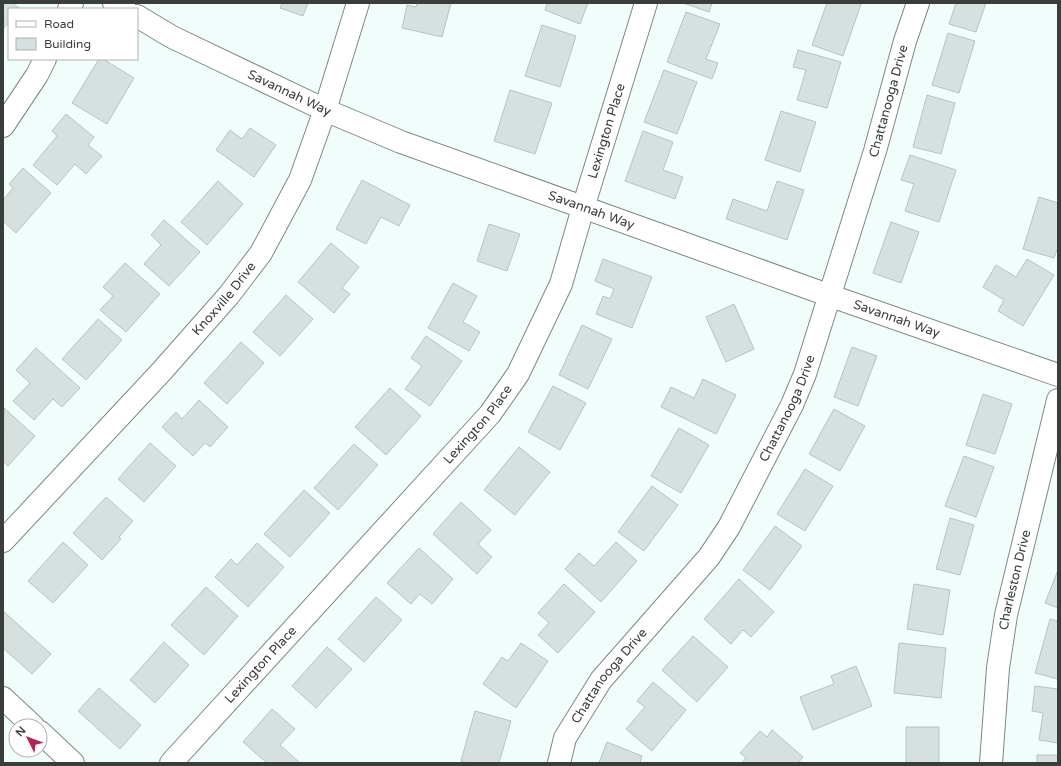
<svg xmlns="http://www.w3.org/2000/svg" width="1061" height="766" font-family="'Varela Round',sans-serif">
<rect width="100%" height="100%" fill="#f1fdfb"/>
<path fill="#d5e0df" stroke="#b8c3c1" d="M 3,3 L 13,3 L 20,9 L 9,9 L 9,22 L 3,29 Z
M 282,3 L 308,3 L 303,16 L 280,8 Z
M 417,3 L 451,3 L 442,37 L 402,28 L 407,5 L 416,7 Z
M 547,3 L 588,3 L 580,24 L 545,10 Z
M 683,3 L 712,3 L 709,12 Z
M 827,3 L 857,3 L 861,4 L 843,56 L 812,45 Z
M 956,3 L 986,3 L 976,32 L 949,24 Z
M 686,12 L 720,24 L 706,59 L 718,63 L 712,79 L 667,62 Z
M 542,25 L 576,36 L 560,87 L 525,76 Z
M 948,33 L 975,41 L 959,93 L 932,85 Z
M 798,50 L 841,62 L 827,108 L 797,100 L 806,70 L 793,67 Z
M 99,59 L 103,59 L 134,78 L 107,124 L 72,103 Z
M 664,70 L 697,82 L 677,134 L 644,122 Z
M 510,90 L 552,103 L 535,154 L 494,141 Z
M 927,95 L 955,103 L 941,154 L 913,147 Z
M 781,111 L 816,122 L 800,172 L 765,160 Z
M 66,114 L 94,137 L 88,145 L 102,156 L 86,174 L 75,164 L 57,185 L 33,165 L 57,136 L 52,131 Z
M 250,128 L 276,145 L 254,177 L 216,150 L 230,130 L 242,139 Z
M 643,131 L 673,142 L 663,170 L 683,177 L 675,199 L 625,181 Z
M 910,155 L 956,170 L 939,222 L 905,211 L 914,184 L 901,180 Z
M 23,168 L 51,193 L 16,233 L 3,221 L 3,200 L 13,188 L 9,184 Z
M 362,180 L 410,205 L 399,226 L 381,217 L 366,244 L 336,229 Z
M 218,181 L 243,204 L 207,245 L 181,222 Z
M 777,181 L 804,190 L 787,240 L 726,219 L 733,199 L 767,211 Z
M 1039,197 L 1058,203 L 1058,247 L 1054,258 L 1023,249 Z
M 164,220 L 200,252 L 169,286 L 144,264 L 161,245 L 151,235 Z
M 891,222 L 919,232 L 901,283 L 873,273 Z
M 489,224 L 520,234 L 507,271 L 477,261 Z
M 331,243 L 359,267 L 342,288 L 350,294 L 334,313 L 298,282 Z
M 603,259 L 652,277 L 632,328 L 596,314 L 603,296 L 610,299 L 614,289 L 595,281 Z
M 1027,259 L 1054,275 L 1023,326 L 998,311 L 1004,300 L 983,287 L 996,265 L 1016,277 Z
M 125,263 L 160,294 L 126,332 L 100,310 L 113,296 L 103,287 Z
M 453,283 L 477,296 L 463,322 L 480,332 L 469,351 L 428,328 Z
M 286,295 L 313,319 L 280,356 L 253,332 Z
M 734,304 L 754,349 L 726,362 L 706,317 Z
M 98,319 L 122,340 L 86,380 L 62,359 Z
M 582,325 L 612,339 L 588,389 L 559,375 Z
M 426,336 L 462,361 L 430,406 L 405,389 L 422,366 L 411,358 Z
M 241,342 L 264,363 L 227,404 L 204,383 Z
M 852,347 L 877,356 L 858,406 L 834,397 Z
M 36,348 L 80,388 L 62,407 L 53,399 L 34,420 L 13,401 L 30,383 L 16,370 Z
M 703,379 L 736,395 L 716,434 L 661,407 L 671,387 L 694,398 Z
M 553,386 L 586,403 L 560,450 L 528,432 Z
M 390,388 L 421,416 L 386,455 L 355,427 Z
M 983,394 L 1012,404 L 995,454 L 966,445 Z
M 199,400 L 228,427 L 210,447 L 205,443 L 193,456 L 162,427 L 176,412 L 182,419 Z
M 4,408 L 35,436 L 8,466 L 3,461 Z
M 834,409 L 865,426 L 840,471 L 809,454 Z
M 679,428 L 709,445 L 681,493 L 651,476 Z
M 150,443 L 176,466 L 144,502 L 118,479 Z
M 354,444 L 378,465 L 338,510 L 314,488 Z
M 519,447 L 550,472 L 515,515 L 484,490 Z
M 964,456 L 994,467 L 976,517 L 945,506 Z
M 805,469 L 833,486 L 805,531 L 777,514 Z
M 652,486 L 678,505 L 644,551 L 618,532 Z
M 304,490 L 330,513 L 290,557 L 264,534 Z
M 106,497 L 133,521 L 119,537 L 121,539 L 102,560 L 73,533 Z
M 461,502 L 491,530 L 478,544 L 492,557 L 477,574 L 433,534 Z
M 950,518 L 974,525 L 960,575 L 936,569 Z
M 775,526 L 802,546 L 770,590 L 743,570 Z
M 63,542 L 88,565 L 53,603 L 28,581 Z
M 616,542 L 637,561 L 601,602 L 565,569 L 579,553 L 594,566 Z
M 257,543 L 284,567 L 248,607 L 215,577 L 231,559 L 237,565 Z
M 419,548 L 453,579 L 432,604 L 420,594 L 411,604 L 387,583 Z
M 1058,570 L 1058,608 L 1045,603 Z
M 739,579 L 774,612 L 751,637 L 743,630 L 731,644 L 704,619 Z
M 564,584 L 595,612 L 558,653 L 538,635 L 549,623 L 538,613 Z
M 914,584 L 950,590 L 943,635 L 907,629 Z
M 206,587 L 238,616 L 204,655 L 171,625 Z
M 376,597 L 402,620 L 364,662 L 338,639 Z
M 3,611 L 51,654 L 32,674 L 3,648 Z
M 1050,619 L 1058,621 L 1058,679 L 1035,673 Z
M 693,636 L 728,667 L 697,702 L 662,670 Z
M 164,642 L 189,665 L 155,703 L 130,680 Z
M 521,643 L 548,661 L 516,708 L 483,684 L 502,657 L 508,661 Z
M 899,643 L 946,648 L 941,698 L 894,693 Z
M 327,647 L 352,669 L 316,708 L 292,686 Z
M 856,666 L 872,706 L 813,730 L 800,697 L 834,684 L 831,676 Z
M 653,682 L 686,710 L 652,751 L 626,729 L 645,707 L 637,701 Z
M 1035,686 L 1058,689 L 1058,743 L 1039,740 L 1043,713 L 1032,711 Z
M 99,688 L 141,725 L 120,749 L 78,711 Z
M 272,709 L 295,729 L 280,745 L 299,762 L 297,763 L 267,763 L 243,742 Z
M 475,711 L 511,721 L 499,763 L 468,763 L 461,761 Z
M 906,727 L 939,727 L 939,763 L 906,763 Z
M 772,730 L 803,757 L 798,763 L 742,763 L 746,758 L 740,753 L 760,731 L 767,737 Z
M 607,742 L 642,756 L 640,763 L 599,763 Z
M 1037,755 L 1058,755 L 1058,763 L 1037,763 Z"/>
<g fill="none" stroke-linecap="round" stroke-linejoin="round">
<defs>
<g id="minor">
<path d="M 69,9 L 72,3"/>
<path d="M 3,126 L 37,75 L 45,59"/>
<path id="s1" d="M 3,541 L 161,372 L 229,295 L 261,253 L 300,180 L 325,110 L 358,3"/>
<path d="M 3,698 L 33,726"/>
<path d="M 40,732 L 73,763"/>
<path id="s2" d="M 171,763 L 490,414 L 518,374 L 561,284 L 583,208 L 646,3"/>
<path id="s3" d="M 559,763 L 565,738 L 601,680 L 709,557 L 729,527 L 792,405 L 805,374 L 875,151 L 905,41 L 918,3"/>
<path id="s4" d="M 991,763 L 998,668 L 1006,615 L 1058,400"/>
</g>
<g id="tertiary">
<path d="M 114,3 L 125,9"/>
<path id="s5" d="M 137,16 L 172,37 L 325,110 L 401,142 L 828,295 L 1058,375"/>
</g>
</defs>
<use href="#minor" stroke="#7e8987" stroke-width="24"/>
<use href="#tertiary" stroke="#7e8987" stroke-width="24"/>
<use href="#minor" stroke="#fff" stroke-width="22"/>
<use href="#tertiary" stroke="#fff" stroke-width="22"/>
</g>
<g text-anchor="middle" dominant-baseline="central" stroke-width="3" stroke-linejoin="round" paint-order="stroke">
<g font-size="13" fill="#393e3d" stroke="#fff">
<text stroke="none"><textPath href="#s5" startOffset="171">Savannah Way</textPath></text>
<text stroke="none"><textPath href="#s3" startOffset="750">Chattanooga Drive</textPath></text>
<text stroke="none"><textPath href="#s2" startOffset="781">Lexington Place</textPath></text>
<text stroke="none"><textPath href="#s5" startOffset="495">Savannah Way</textPath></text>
<text stroke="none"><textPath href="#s1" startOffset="328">Knoxville Drive</textPath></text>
<text stroke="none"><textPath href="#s5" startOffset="819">Savannah Way</textPath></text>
<text stroke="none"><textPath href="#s3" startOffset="426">Chattanooga Drive</textPath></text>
<text stroke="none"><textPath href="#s2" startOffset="457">Lexington Place</textPath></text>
<text stroke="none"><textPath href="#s4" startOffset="185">Charleston Drive</textPath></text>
<text stroke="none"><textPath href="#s2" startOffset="133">Lexington Place</textPath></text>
<text stroke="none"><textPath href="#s3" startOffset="102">Chattanooga Drive</textPath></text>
</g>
</g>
<rect width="1061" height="766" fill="none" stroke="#393e3d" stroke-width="8"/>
<rect x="8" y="8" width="130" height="52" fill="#ffffff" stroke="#b0b2b1"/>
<rect x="16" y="21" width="20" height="6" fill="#ffffff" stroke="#b0b2b1"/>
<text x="44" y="28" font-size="12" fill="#393e3d">Road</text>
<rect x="16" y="38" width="20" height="12" fill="#d5e0df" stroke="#b0b2b1"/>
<text x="44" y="48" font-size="12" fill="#393e3d">Building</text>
<g transform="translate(28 738) rotate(312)"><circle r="19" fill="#ffffff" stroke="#b0b2b1"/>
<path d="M0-3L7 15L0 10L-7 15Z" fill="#b32354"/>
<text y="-6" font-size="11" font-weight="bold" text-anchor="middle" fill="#393e3d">N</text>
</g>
</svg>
